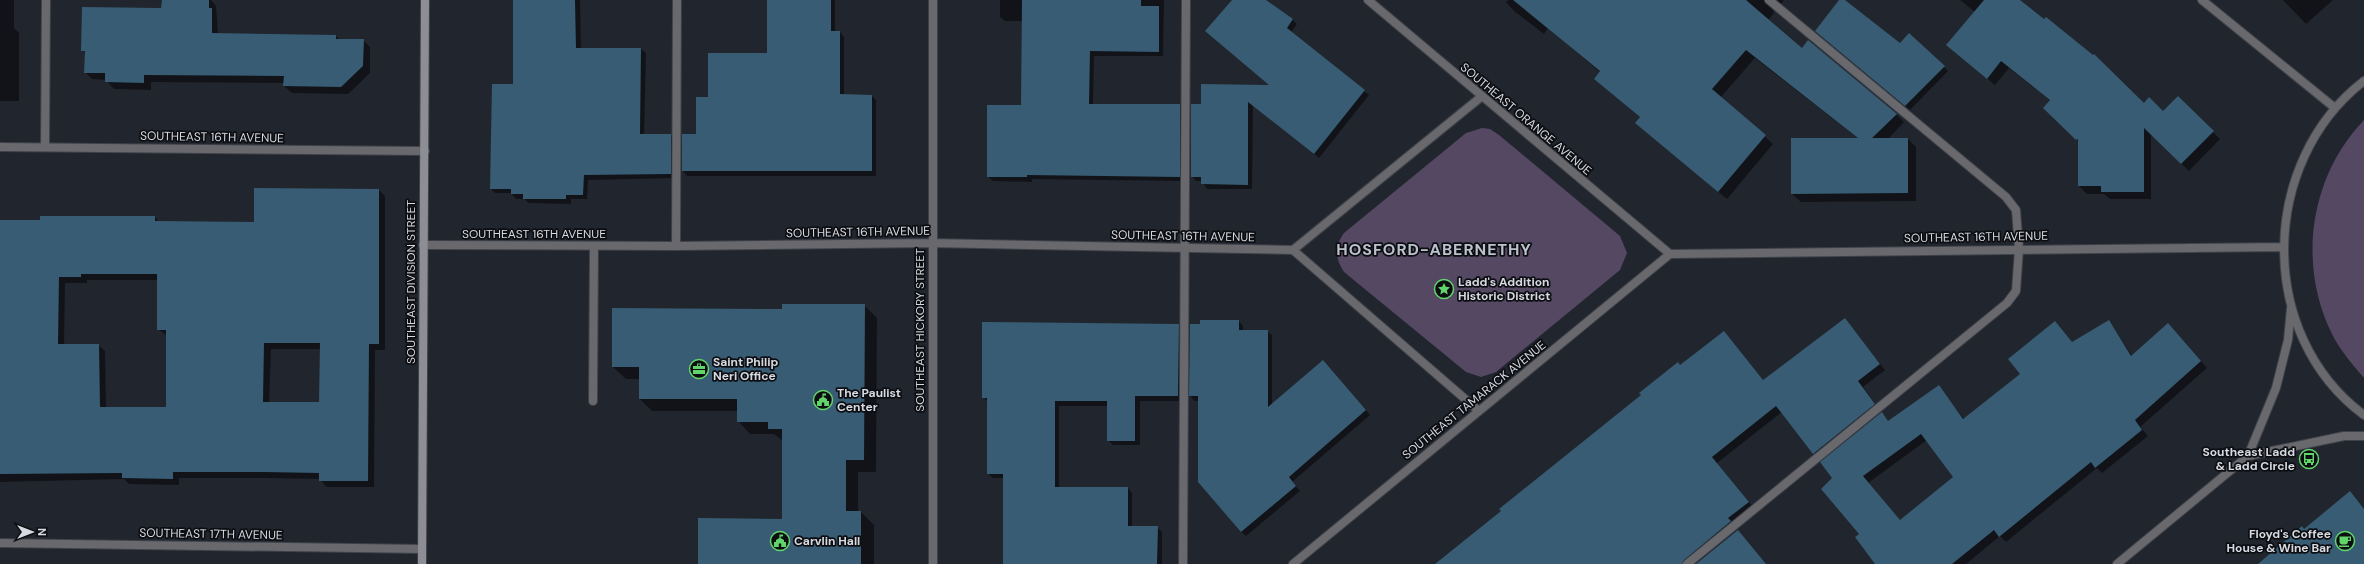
<svg xmlns="http://www.w3.org/2000/svg" width="2364" height="564" font-family="'DM Sans',sans-serif">
<rect width="100%" height="100%" fill="#21252d"/>
<path fill="#554863" d="M 2364,120 L 2364,378 C 2352,364 2340,350 2332,334 C 2297,264 2310,176 2364,120 Z
M 1482,128 L 1490,129 L 1499,135 L 1620,236 L 1627,253 L 1620,270 L 1496,372 L 1481,377 L 1466,372 L 1344,272 C 1335,258 1334,247 1344,233 L 1466,133 Z"/>
<path fill="#0007" fill-rule="evenodd" d="M 0,0 L 14,0 L 14,28 L 19,33 L 19,101 L 0,101 Z
M 163,0 L 211,0 L 216,6 L 218,34 L 336,36 L 340,40 L 363,40 L 370,47 L 370,73 L 348,94 L 292,93 L 284,86 L 285,83 L 151,82 L 151,90 L 114,89 L 106,80 L 92,79 L 85,72 L 86,53 L 82,50 L 162,9 Z
M 514,0 L 580,0 L 581,49 L 641,49 L 646,53 L 644,135 L 671,135 L 675,140 L 675,178 L 588,180 L 587,199 L 571,199 L 571,204 L 529,203 L 524,199 L 516,199 L 511,193 L 495,193 L 491,189 L 514,85 Z
M 768,0 L 835,0 L 835,32 L 840,32 L 844,37 L 844,95 L 872,96 L 876,100 L 876,176 L 687,176 L 683,171 L 709,98 L 768,54 Z
M 1000,0 L 1164,0 L 1163,56 L 1094,56 L 1093,105 L 1180,105 L 1184,110 L 1184,181 L 1032,179 L 1032,182 L 993,181 L 988,177 L 1022,106 L 1023,21 L 1005,21 L 1000,17 Z
M 1233,0 L 1264,0 L 1292,19 L 1297,24 L 1291,32 L 1369,95 L 1319,158 L 1253,105 L 1252,189 L 1207,189 L 1202,181 L 1196,181 L 1192,176 L 1202,105 L 1271,86 Z
M 1508,0 L 1784,0 L 1781,4 L 1776,3 L 1772,5 L 1774,13 L 1768,20 L 1802,49 L 1896,114 L 1904,122 L 1888,139 L 1908,139 L 1916,147 L 1916,201 L 1801,202 L 1792,194 L 1859,139 L 1755,58 L 1721,97 L 1773,144 L 1727,199 L 1636,123 L 1641,118 L 1595,78 L 1600,72 L 1548,28 L 1544,34 L 1514,11 L 1506,2 Z
M 1840,0 L 1900,44 L 1944,67 L 1948,71 L 1910,110 L 1821,35 Z
M 1960,0 L 2019,0 L 2144,104 L 2163,112 L 2178,97 L 2220,139 L 2189,171 L 2151,134 L 2151,199 L 2110,199 L 2104,194 L 2087,194 L 2079,186 L 2079,142 L 2052,116 L 2051,101 L 2009,68 L 1995,85 L 1955,52 L 1975,12 Z
M 2283,0 L 2333,0 L 2306,24 Z
M 379,190 L 385,196 L 385,350 L 375,350 L 374,487 L 326,487 L 320,479 L 270,478 L 179,478 L 179,485 L 129,484 L 124,479 L 0,482 L 0,221 L 155,217 L 159,222 L 254,223 ZM 87,280 L 158,280 L 158,329 L 167,336 L 167,408 L 106,408 L 105,351 L 98,345 L 64,345 L 65,283 L 87,283 ZM 271,349 L 321,349 L 320,403 L 269,403 Z
M 864,305 L 877,318 L 876,472 L 858,472 L 858,512 L 861,512 L 874,525 L 874,564 L 699,564 L 783,520 L 783,441 L 774,434 L 750,434 L 738,421 L 738,411 L 652,411 L 640,399 L 640,379 L 626,379 L 613,367 L 783,310 Z
M 1845,319 L 1885,370 L 1863,387 L 1880,410 L 1820,459 L 1782,412 L 1717,463 L 1754,508 L 1692,558 L 1690,556 L 1679,564 L 1438,564 L 1724,332 L 1763,381 Z
M 1239,321 L 1243,326 L 1243,331 L 1267,331 L 1272,335 L 1272,405 L 1328,366 L 1370,415 L 1292,482 L 1300,491 L 1246,536 L 1241,532 L 1199,401 L 1195,401 L 1190,396 Z
M 2109,321 L 2132,356 L 2174,331 L 2207,368 L 2140,427 L 2148,436 L 2102,473 L 2097,468 L 2006,542 L 2000,536 L 1966,564 L 1876,564 L 1834,479 L 1882,414 L 1889,422 L 1938,386 L 1964,419 L 2073,343 ZM 1927,440 L 1955,477 L 1900,521 L 1868,483 Z
M 1178,325 L 1183,329 L 1183,401 L 1140,401 L 1140,445 L 1113,445 L 1108,440 L 1108,406 L 1059,406 L 1059,488 L 1128,488 L 1132,493 L 1132,527 L 1157,527 L 1162,532 L 1162,564 L 1003,564 L 1004,478 L 993,478 L 988,474 L 988,402 L 983,397 Z"/>
<path fill="#375c73" fill-rule="evenodd" d="M 162,0 L 209,0 L 209,8 L 212,8 L 212,33 L 336,35 L 336,39 L 364,39 L 363,66 L 341,87 L 283,86 L 284,76 L 144,75 L 144,83 L 105,82 L 105,73 L 84,73 L 85,51 L 81,51 L 82,7 L 161,8 Z
M 513,0 L 575,0 L 576,48 L 641,48 L 640,134 L 671,134 L 671,174 L 584,175 L 583,195 L 566,195 L 566,199 L 523,199 L 523,194 L 511,194 L 511,189 L 490,189 L 492,84 L 513,84 Z
M 767,0 L 831,0 L 831,31 L 840,31 L 840,94 L 872,95 L 872,171 L 682,171 L 682,134 L 696,134 L 696,97 L 708,97 L 708,53 L 767,53 Z
M 1022,0 L 1141,0 L 1141,6 L 1159,6 L 1159,52 L 1090,51 L 1089,104 L 1180,104 L 1180,177 L 1027,175 L 1027,177 L 987,177 L 987,105 L 1021,105 Z
M 1232,0 L 1266,0 L 1293,19 L 1287,28 L 1365,90 L 1314,154 L 1248,102 L 1248,185 L 1201,184 L 1201,177 L 1191,177 L 1191,104 L 1201,104 L 1201,84 L 1269,85 L 1205,31 Z
M 1513,0 L 1746,0 L 1802,48 L 1808,40 L 1897,114 L 1872,138 L 1908,138 L 1908,193 L 1791,194 L 1791,138 L 1858,138 L 1746,50 L 1712,89 L 1766,135 L 1718,192 L 1635,123 L 1640,117 L 1594,79 L 1600,71 Z
M 1839,0 L 1845,0 L 1900,43 L 1909,33 L 1945,66 L 1905,106 L 1815,31 Z
M 1984,0 L 2020,0 L 2044,19 L 2046,17 L 2093,55 L 2094,54 L 2144,103 L 2149,97 L 2163,111 L 2178,96 L 2214,131 L 2181,164 L 2144,128 L 2144,192 L 2101,192 L 2101,186 L 2078,186 L 2078,139 L 2076,140 L 2043,108 L 2050,100 L 2001,61 L 1987,79 L 1946,45 Z
M 254,188 L 379,189 L 379,344 L 369,344 L 368,481 L 319,481 L 319,473 L 263,472 L 173,472 L 173,479 L 122,478 L 122,473 L 0,474 L 0,220 L 40,220 L 40,216 L 155,216 L 155,221 L 254,222 ZM 81,274 L 157,274 L 157,330 L 166,330 L 166,407 L 100,407 L 99,344 L 58,344 L 59,277 L 81,277 ZM 264,343 L 320,343 L 319,402 L 263,402 Z
M 782,304 L 865,304 L 864,460 L 846,460 L 846,511 L 861,511 L 861,564 L 698,564 L 698,518 L 782,519 L 782,429 L 768,429 L 768,422 L 737,422 L 737,399 L 639,399 L 639,367 L 612,367 L 612,308 L 782,309 Z
M 1845,318 L 1880,364 L 1858,381 L 1875,404 L 1813,454 L 1776,406 L 1712,457 L 1749,502 L 1728,518 L 1731,521 L 1684,560 L 1682,564 L 1435,564 L 1501,511 L 1499,509 L 1641,395 L 1639,393 L 1678,362 L 1680,365 L 1724,331 L 1763,380 Z
M 1200,320 L 1239,320 L 1239,330 L 1268,330 L 1268,407 L 1323,360 L 1366,410 L 1289,477 L 1296,486 L 1241,532 L 1198,482 L 1198,396 L 1189,396 L 1190,324 L 1200,324 Z
M 2109,320 L 2131,356 L 2168,323 L 2201,361 L 2135,420 L 2142,430 L 2095,468 L 2091,462 L 1999,537 L 1994,530 L 1952,564 L 1875,564 L 1855,537 L 1859,534 L 1821,489 L 1832,478 L 1820,462 L 1882,412 L 1888,421 L 1939,385 L 1963,419 L 2020,374 L 2008,359 L 2055,321 L 2072,342 ZM 1921,434 L 1953,477 L 1900,520 L 1863,476 Z
M 982,322 L 1179,324 L 1178,396 L 1135,396 L 1135,441 L 1107,441 L 1107,401 L 1055,401 L 1055,487 L 1128,487 L 1128,526 L 1158,526 L 1157,564 L 1003,564 L 1003,474 L 987,474 L 987,398 L 982,398 Z
M 2350,491 L 2364,509 L 2364,564 L 2258,564 L 2302,526 L 2304,529 Z
M 1738,530 L 1766,564 L 1696,564 Z"/>
<g fill="none" stroke-linecap="round" stroke-linejoin="round">
<defs>
<path id="lane" d="M 676,246 L 677,0
M 593,401 L 594,246
M 1183,564 L 1186,0
M 1687,564 L 2007,303 L 2016,291 L 2019,249 L 2016,210 L 2006,197 L 1769,0"/>
<path id="street" d="M 1368,0 L 1670,254
M 2202,0 L 2335,108
M 2364,81 C 2259,162 2256,335 2364,415
M 0,147 L 425,151
M 45,147 L 46,0
M 423,245 L 676,246 L 931,243 L 1293,250
M 1670,254 L 2283,247
M 1479,411 L 1293,250 L 1481,97
M 2248,456 L 2276,388 L 2288,340 L 2291,308
M 0,543 L 422,549
M 933,564 L 933,0
M 1293,564 L 1670,254
M 2117,564 L 2248,456 L 2344,436 L 2364,436"/>
<path id="secondary" d="M 422,564 L 425,0"/>
</defs>
<use href="#lane" stroke="#3e424a" stroke-width="10"/>
<use href="#street" stroke="#3e424a" stroke-width="10"/>
<use href="#secondary" stroke="#3e424a" stroke-width="10"/>
<use href="#lane" stroke="#68686d" stroke-width="8"/>
<use href="#street" stroke="#68686d" stroke-width="8"/>
<use href="#secondary" stroke="#8d8e95" stroke-width="8"/>
</g>
<defs>
<symbol id="sight-ring" viewBox="-11 -11 22 22"><circle r="9.5" fill="#0c0e12" stroke="#61d56a" stroke-width="1.5"/><path d="M0-6L1.8-2.2L6-1.7L2.9 1.2L3.7 5.4L0 3.3L-3.7 5.4L-2.9 1.2L-6-1.7L-1.8-2.2Z" fill="#61d56a"/></symbol>
<symbol id="office-ring" viewBox="-11 -11 22 22"><circle r="9.5" fill="#0c0e12" stroke="#61d56a" stroke-width="1.5"/><path d="M-6-3h4V-5.5h4V-3h4V5H-6ZM-1-4.5V-3h2v-1.5ZM-6 0V1H6V0Z" fill="#61d56a"/></symbol>
<symbol id="civic-ring" viewBox="-11 -11 22 22"><circle r="9.5" fill="#0c0e12" stroke="#61d56a" stroke-width="1.5"/><path d="M-.6-6.5H3V-4.5H.6V-3L4-1V1h2V6H-6V1h2V-1L-.6-3ZM-1.2 2.5V6h2.4V2.5Z" fill="#61d56a"/></symbol>
<symbol id="bus-ring" viewBox="-11 -11 22 22"><circle r="9.5" fill="#0c0e12" stroke="#61d56a" stroke-width="1.5"/><path d="M-5-6H5V4H4V6H2V4H-2V6H-4V4H-5ZM-3.5-4V0h7V-4ZM-3.5 1.2v1.5H-2V1.2ZM2 1.2v1.5H3.5V1.2Z" fill="#61d56a"/></symbol>
<symbol id="cafe-ring" viewBox="-11 -11 22 22"><circle r="9.5" fill="#0c0e12" stroke="#61d56a" stroke-width="1.5"/><path d="M-5.5-4.5H6V0H3Q3 3.5 0 3.5H-2.5Q-5.5 3.5-5.5 0ZM3-3.2v2h1.7v-2ZM-6 4.5H4V6H-6Z" fill="#61d56a"/></symbol>
</defs>
<g fill-rule="evenodd">
<use href="#sight-ring" x="1433" y="278" width="22" height="22"/>
<use href="#office-ring" x="688" y="358" width="22" height="22"/>
<use href="#civic-ring" x="812" y="389" width="22" height="22"/>
<use href="#bus-ring" x="2298" y="448" width="22" height="22"/>
<use href="#civic-ring" x="769" y="530" width="22" height="22"/>
<use href="#cafe-ring" x="2334" y="530" width="22" height="22"/>
</g>
<g text-anchor="middle" dominant-baseline="central" stroke-width="3.5" stroke-linejoin="round" paint-order="stroke">
<g font-size="12" fill="#d7dae0" stroke="#0c0e12">
<text transform="translate(1526 119) rotate(40)">SOUTHEAST ORANGE AVENUE</text>
<text transform="translate(212 137) rotate(1)">SOUTHEAST 16TH AVENUE</text>
<text transform="translate(858 232) rotate(-1)">SOUTHEAST 16TH AVENUE</text>
<text x="534" y="234">SOUTHEAST 16TH AVENUE</text>
<text transform="translate(1183 236) rotate(1)">SOUTHEAST 16TH AVENUE</text>
<text transform="translate(1976 237) rotate(-1)">SOUTHEAST 16TH AVENUE</text>
<text transform="translate(411 282) rotate(-90)">SOUTHEAST DIVISION STREET</text>
<text transform="translate(920 330) rotate(-90)">SOUTHEAST HICKORY STREET</text>
<text transform="translate(1474 400) rotate(-39)">SOUTHEAST TAMARACK AVENUE</text>
<text transform="translate(211 534) rotate(1)">SOUTHEAST 17TH AVENUE</text>
</g>
<g font-size="12" font-weight="bold" fill="#d7dae0" stroke="#0c0e12" text-anchor="start">
<text x="1458" y="282">Ladd's Addition<tspan x="1458" dy="14">Historic District</tspan></text>
<text x="713" y="362">Saint Philip<tspan x="713" dy="14">Neri Office</tspan></text>
<text x="837" y="393">The Paulist<tspan x="837" dy="14">Center</tspan></text>
<text x="2295" y="452" text-anchor="end">Southeast Ladd<tspan x="2295" dy="14">&amp; Ladd Circle</tspan></text>
<text x="2331" y="534" text-anchor="end">Floyd's Coffee<tspan x="2331" dy="14">House &amp; Wine Bar</tspan></text>
<text x="794" y="541">Carvlin Hall</text>
</g>
<g font-size="16" font-weight="bold" letter-spacing="1" fill="#bcc2cd" stroke="#0c0e12">
<text x="1434" y="249">HOSFORD-ABERNETHY</text>
</g>
</g>
<g transform="translate(32 532) rotate(90)" stroke="#0c0e12" stroke-width="3" paint-order="stroke">
<path d="M0-3L7 15L0 10L-7 15Z" fill="#d7dae0"/>
<text y="-6" font-size="11" font-weight="bold" text-anchor="middle" fill="#d7dae0">N</text>
</g>
</svg>
